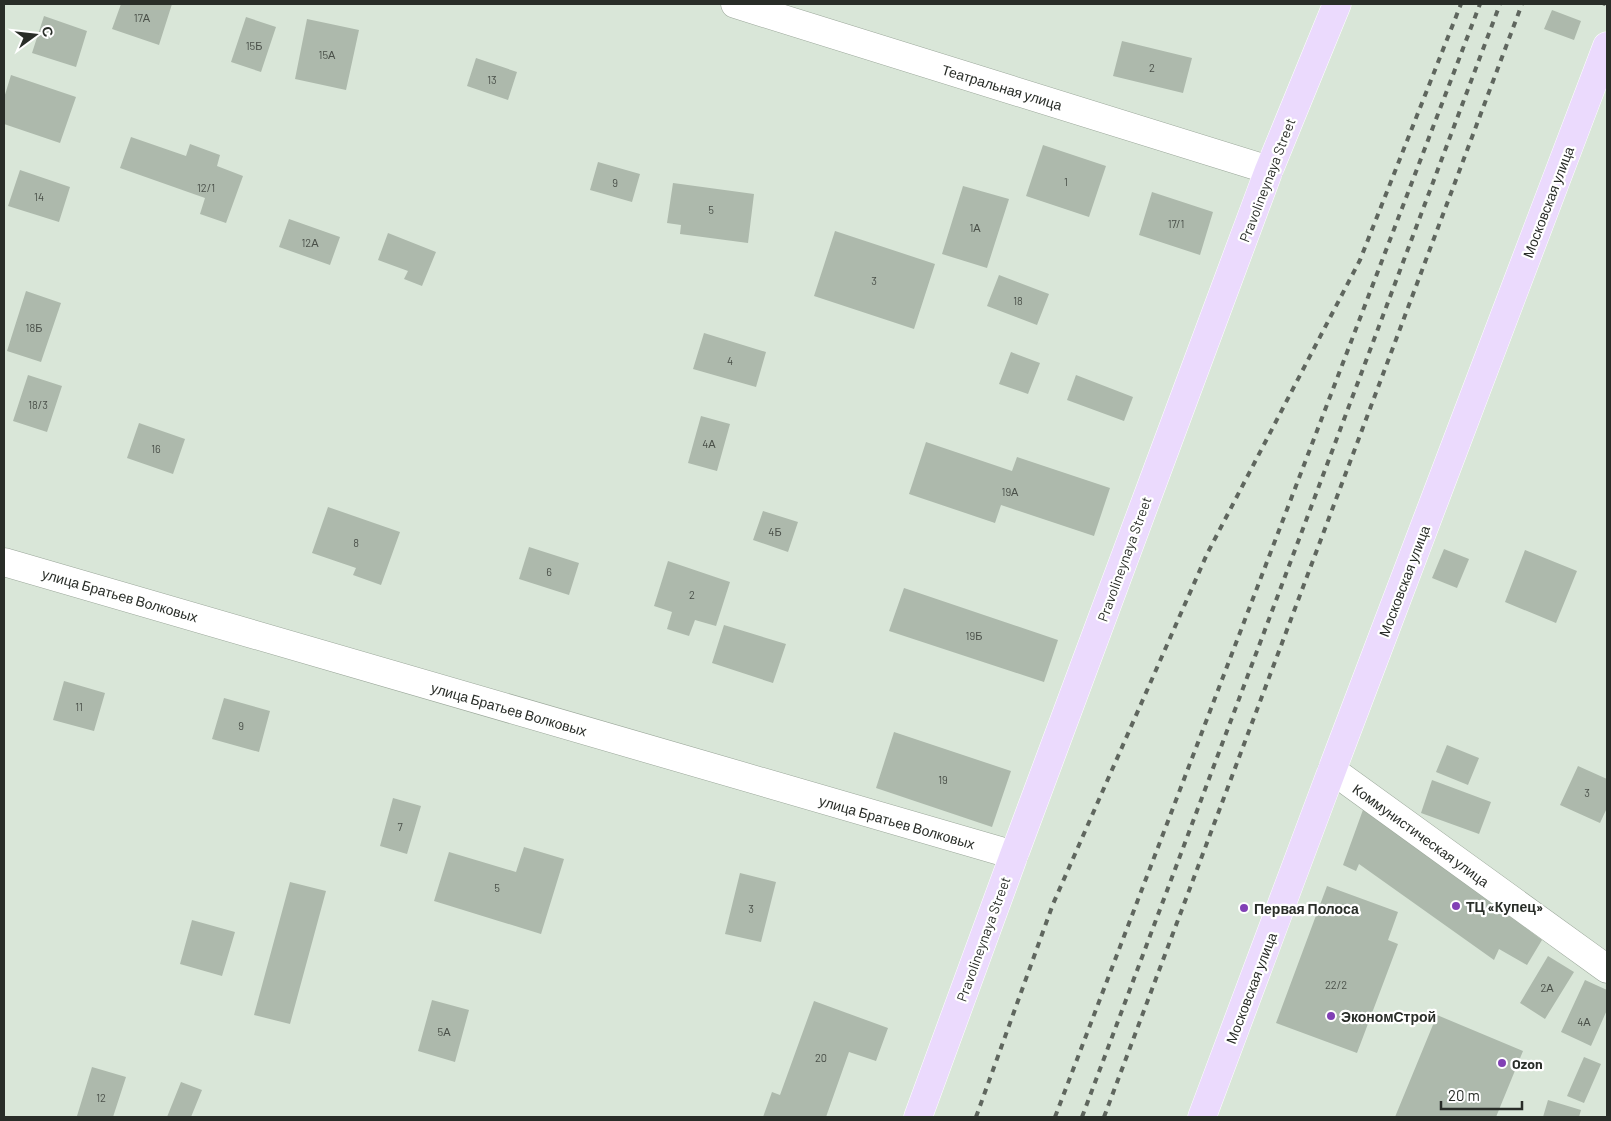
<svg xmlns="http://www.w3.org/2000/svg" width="1611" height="1121" font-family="Barlow,sans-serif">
<rect width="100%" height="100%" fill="#d9e6d8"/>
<path fill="#adb9ac" d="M 121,4 L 172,4 L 159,45 L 112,29 Z
M 1552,10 L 1581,21 L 1574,40 L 1544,29 Z
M 44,16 L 87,31 L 76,67 L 32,53 Z
M 246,17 L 276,27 L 261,72 L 231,62 Z
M 307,19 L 359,30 L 346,90 L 295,79 Z
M 1122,41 L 1192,58 L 1183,93 L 1113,76 Z
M 476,58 L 517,72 L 508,100 L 467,86 Z
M 11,75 L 76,97 L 60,143 L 4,124 L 4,98 Z
M 131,137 L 186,156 L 190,144 L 220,155 L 217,166 L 243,176 L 226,223 L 200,214 L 205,198 L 120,168 Z
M 1043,145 L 1106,166 L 1089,217 L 1026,196 Z
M 598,162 L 640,174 L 632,202 L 590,190 Z
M 20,170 L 70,187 L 59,222 L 8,206 Z
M 673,183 L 754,194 L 748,243 L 680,234 L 681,225 L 667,223 Z
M 963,186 L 1009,199 L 987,268 L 942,254 Z
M 1152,192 L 1213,212 L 1200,255 L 1139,235 Z
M 289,219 L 340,237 L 330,265 L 279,247 Z
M 835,231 L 935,264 L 914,329 L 814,296 Z
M 388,233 L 436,252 L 422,286 L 404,279 L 408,271 L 378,260 Z
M 999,275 L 1049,294 L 1037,325 L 987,306 Z
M 26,291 L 61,303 L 41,362 L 7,351 Z
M 704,333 L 766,352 L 756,387 L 693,369 Z
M 1011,352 L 1040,363 L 1028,394 L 999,384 Z
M 28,375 L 62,386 L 47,432 L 13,421 Z
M 1076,375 L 1133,397 L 1124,421 L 1067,400 Z
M 701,416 L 730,424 L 717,471 L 688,463 Z
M 139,423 L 185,439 L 173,474 L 127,458 Z
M 926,442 L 1012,471 L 1017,457 L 1110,488 L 1094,536 L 1001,505 L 995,523 L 909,494 Z
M 328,507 L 400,532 L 381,585 L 353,575 L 356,568 L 312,553 Z
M 763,511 L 798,522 L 788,552 L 753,540 Z
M 529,547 L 579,563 L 569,595 L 519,579 Z
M 1444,549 L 1469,559 L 1457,588 L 1432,578 Z
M 1525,550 L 1577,571 L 1556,623 L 1505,602 Z
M 668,561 L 730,582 L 716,626 L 695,620 L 689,636 L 667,629 L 672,612 L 654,606 Z
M 904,588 L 1058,640 L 1044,682 L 889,631 Z
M 724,625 L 786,644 L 773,683 L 712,663 Z
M 64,681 L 105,693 L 94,731 L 53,720 Z
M 224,698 L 270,711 L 259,752 L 212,739 Z
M 894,732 L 1011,771 L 992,827 L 876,788 Z
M 1447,745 L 1479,758 L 1468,785 L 1436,772 Z
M 1578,766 L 1607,779 L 1607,808 L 1600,823 L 1560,805 Z
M 1432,780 L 1491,802 L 1479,834 L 1421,813 Z
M 393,798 L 421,806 L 407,854 L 380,846 Z
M 1364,807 L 1542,940 L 1527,965 L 1499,949 L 1494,960 L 1359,864 L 1356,871 L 1343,865 Z
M 524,847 L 564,859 L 541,934 L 434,901 L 449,852 L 516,872 Z
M 740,873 L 776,882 L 761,942 L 725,934 Z
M 290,882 L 326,891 L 290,1024 L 254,1015 Z
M 1327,886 L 1398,912 L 1388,940 L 1398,944 L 1357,1053 L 1276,1023 Z
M 192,920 L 235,932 L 222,976 L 180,964 Z
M 1548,956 L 1574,972 L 1545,1019 L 1520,1003 Z
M 1585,980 L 1607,990 L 1607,1010 L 1591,1046 L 1561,1032 Z
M 432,1000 L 469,1010 L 455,1062 L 418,1051 Z
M 814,1001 L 888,1028 L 876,1061 L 849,1052 L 826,1117 L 763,1117 L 772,1092 L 780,1095 Z
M 1437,1015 L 1523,1051 L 1496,1117 L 1395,1117 Z
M 1584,1057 L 1601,1064 L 1584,1103 L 1567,1096 Z
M 92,1067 L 126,1077 L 113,1117 L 77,1116 Z
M 181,1082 L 202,1090 L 191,1117 L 167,1117 Z
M 1548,1100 L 1581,1110 L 1579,1117 L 1543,1117 Z"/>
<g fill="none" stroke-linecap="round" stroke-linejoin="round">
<defs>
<path id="minor" d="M 735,4 L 1269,170
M 4,562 L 1014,855
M 1332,770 L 1607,969"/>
<path id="major" d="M 918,1117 L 1014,855 L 1269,170 L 1337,4
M 1202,1117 L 1332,770 L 1607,46"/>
</defs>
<use href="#minor" stroke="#9aa699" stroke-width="29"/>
<use href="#major" stroke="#fff" stroke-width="29"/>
<path stroke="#7a8379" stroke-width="3" stroke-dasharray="2.5 2.5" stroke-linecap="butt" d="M 1603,4 L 1607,5"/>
<use href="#minor" stroke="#fff" stroke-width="28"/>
<use href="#major" stroke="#ebdafd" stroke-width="28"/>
<path stroke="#5f665e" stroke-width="4" stroke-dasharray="6 6" stroke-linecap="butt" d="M 976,1117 L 1053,904 L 1207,554 L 1360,260 L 1461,4
M 1055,1117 L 1480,4
M 1082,1117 L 1500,4
M 1104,1117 L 1522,4"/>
</g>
<g fill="#8140b5" stroke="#fff" stroke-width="2">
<circle cx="1456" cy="906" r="5"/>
<circle cx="1244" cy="908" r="5"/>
<circle cx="1331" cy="1016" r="5"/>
<circle cx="1502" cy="1063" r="5"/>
</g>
<g text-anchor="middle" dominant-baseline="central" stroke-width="4.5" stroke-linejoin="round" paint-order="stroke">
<g font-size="11" fill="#4a5049">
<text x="142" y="17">17А</text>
<text x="254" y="45">15Б</text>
<text x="327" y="54">15А</text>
<text x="1152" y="67">2</text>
<text x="492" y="79">13</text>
<text x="1066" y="181">1</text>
<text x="615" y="182">9</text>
<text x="206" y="187">12/1</text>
<text x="39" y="196">14</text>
<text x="711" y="209">5</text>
<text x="1176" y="223">17/1</text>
<text x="975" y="227">1А</text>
<text x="310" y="242">12А</text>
<text x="874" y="280">3</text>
<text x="1018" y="300">18</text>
<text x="34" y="327">18Б</text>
<text x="730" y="360">4</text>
<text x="38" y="404">18/3</text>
<text x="709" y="443">4А</text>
<text x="156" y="448">16</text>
<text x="1010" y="491">19А</text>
<text x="775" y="531">4Б</text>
<text x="356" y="542">8</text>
<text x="549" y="571">6</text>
<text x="692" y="594">2</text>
<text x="974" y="635">19Б</text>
<text x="79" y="706">11</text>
<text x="241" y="725">9</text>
<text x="943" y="779">19</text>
<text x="1587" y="792">3</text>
<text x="400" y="826">7</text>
<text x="497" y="887">5</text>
<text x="751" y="908">3</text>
<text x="1336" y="984">22/2</text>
<text x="1547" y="987">2А</text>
<text x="1584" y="1021">4А</text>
<text x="444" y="1031">5А</text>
<text x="821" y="1057">20</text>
<text x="101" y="1097">12</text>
</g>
<g font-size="14" fill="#292d28" stroke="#fff">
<text transform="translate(1002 87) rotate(17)">Театральная улица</text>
<text transform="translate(1267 180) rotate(-69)">Pravolineynaya Street</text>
<text transform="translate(1548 202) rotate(-69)">Московская улица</text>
<text transform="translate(1124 559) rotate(-70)">Pravolineynaya Street</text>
<text transform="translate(1404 581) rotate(-69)">Московская улица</text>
<text transform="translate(120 595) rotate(16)">улица Братьев Волковых</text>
<text transform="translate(509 709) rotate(16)">улица Братьев Волковых</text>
<text transform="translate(897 822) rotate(16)">улица Братьев Волковых</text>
<text transform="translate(1421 835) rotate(36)">Коммунистическая улица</text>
<text transform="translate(983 939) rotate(-70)">Pravolineynaya Street</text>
<text transform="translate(1251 988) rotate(-69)">Московская улица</text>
</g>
<g font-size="14" font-weight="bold" fill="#292d28" stroke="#fff" text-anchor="start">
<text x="1466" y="906">ТЦ «Купец»</text>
<text x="1254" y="908">Первая Полоса</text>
<text x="1341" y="1016">ЭкономСтрой</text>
<text x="1512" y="1063">Ozon</text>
</g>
</g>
<rect width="1611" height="1121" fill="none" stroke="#292d28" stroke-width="10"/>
<g transform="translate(35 35) rotate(75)" stroke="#ffffff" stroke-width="4" paint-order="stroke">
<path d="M0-4L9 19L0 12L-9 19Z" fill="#292d28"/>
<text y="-8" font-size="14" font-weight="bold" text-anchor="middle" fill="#292d28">С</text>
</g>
<path d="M1441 1101v8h81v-8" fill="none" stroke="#292d28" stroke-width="2.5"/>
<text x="1448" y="1101" font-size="15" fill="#292d28" stroke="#ffffff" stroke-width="4" paint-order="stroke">20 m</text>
</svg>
